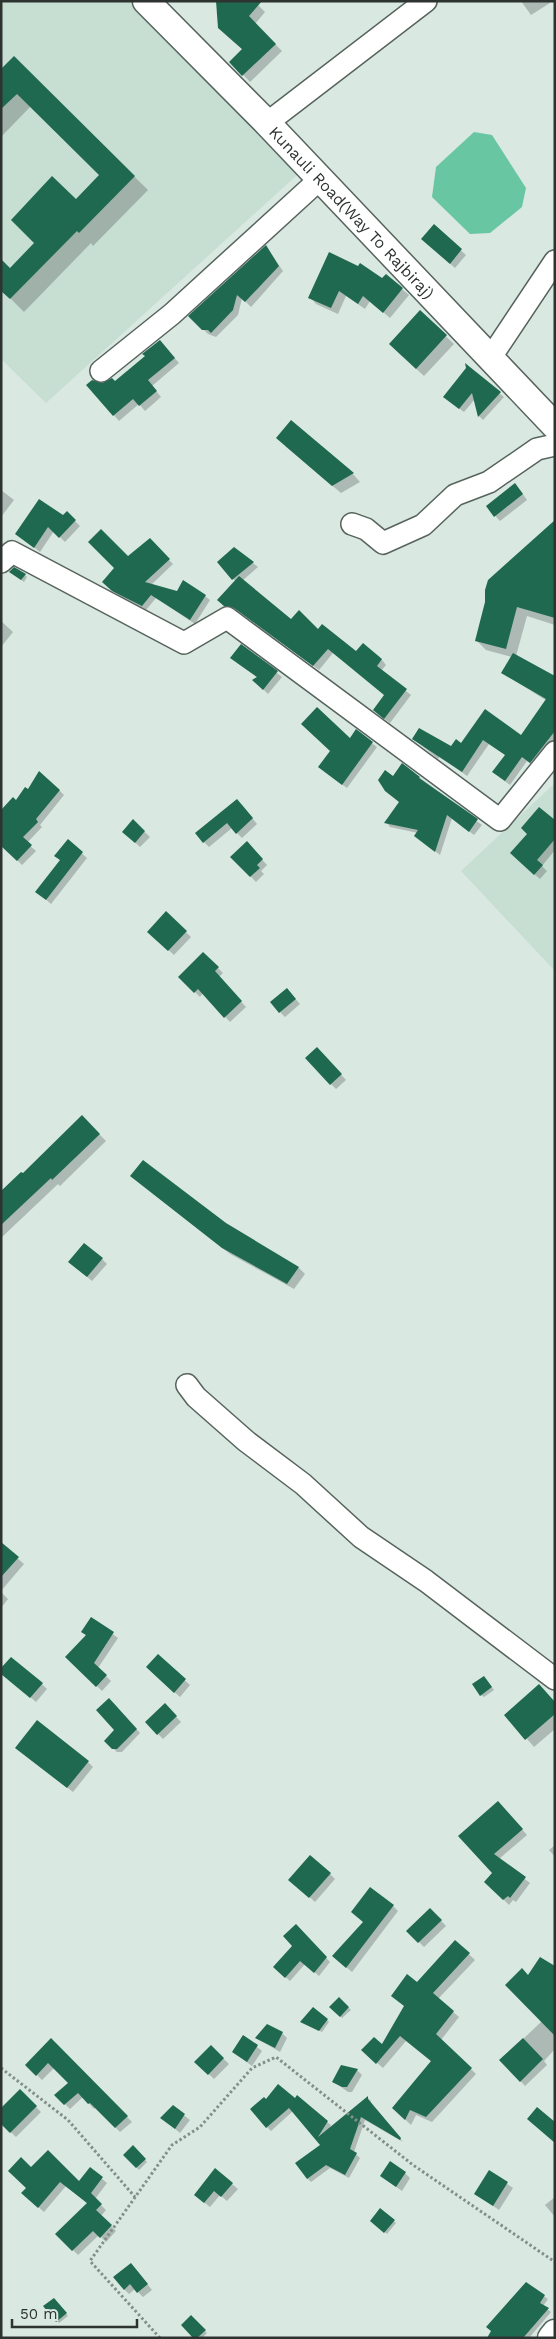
<svg xmlns="http://www.w3.org/2000/svg" width="556" height="2339" font-family="'Work Sans',sans-serif">
<rect width="100%" height="100%" fill="#d9e8e1"/>
<path fill="#c7ded3" d="M 1,1 L 146,1 L 307,166 L 46,403 L 1,359 Z
M 555,783 L 555,971 L 461,871 Z"/>
<path fill="#69c6a2" d="M 474,132 L 492,135 L 526,188 L 522,207 L 490,233 L 470,234 L 432,197 L 436,167 Z"/>
<path fill="#0003" d="M 254,1 L 265,12 L 255,24 L 282,51 L 250,82 L 231,62 L 243,50 L 226,35 Z
M 521,1 L 549,1 L 550,3 L 531,15 Z
M 14,58 L 148,190 L 93,246 L 91,243 L 24,312 L 1,289 L 10,270 L 101,175 L 31,106 L 1,137 L 1,70 Z
M 434,226 L 466,255 L 455,268 L 428,244 Z
M 266,247 L 283,271 L 251,307 L 242,298 L 238,315 L 216,337 L 208,334 L 190,316 Z
M 386,276 L 409,295 L 390,318 L 370,301 L 365,309 L 346,296 L 338,314 L 316,304 L 310,297 L 383,280 Z
M 420,312 L 454,344 L 424,376 L 398,352 Z
M 165,347 L 179,363 L 152,386 L 161,397 L 145,411 L 139,404 L 119,421 L 88,385 L 115,383 Z
M 467,368 L 504,397 L 483,420 L 479,416 L 475,399 L 464,412 L 449,401 Z
M 291,422 L 353,474 L 360,482 L 341,493 L 285,446 Z
M 1,490 L 14,500 L 1,517 Z
M 520,490 L 527,500 L 500,521 L 487,507 Z
M 67,513 L 80,526 L 65,542 L 54,531 L 40,552 L 17,534 L 63,516 Z
M 555,522 L 555,625 L 527,616 L 516,656 L 555,678 L 555,741 L 535,767 L 527,761 L 510,785 L 499,777 L 506,755 L 489,744 L 467,776 L 440,756 L 438,759 L 414,739 L 451,748 L 461,745 L 485,711 L 521,737 L 547,701 L 503,673 L 512,657 L 486,650 L 476,640 Z
M 149,540 L 173,564 L 151,585 L 177,592 L 205,596 L 210,600 L 195,624 L 156,598 L 146,610 L 118,595 L 108,587 L 128,558 Z
M 219,562 L 253,563 L 258,567 L 242,581 L 291,620 L 318,630 L 357,652 L 363,645 L 382,660 L 386,665 L 381,671 L 411,695 L 390,723 L 379,715 L 386,695 L 333,653 L 319,670 L 241,612 L 230,611 L 223,605 L 235,581 Z
M 13,574 L 25,575 L 27,577 L 24,582 Z
M 1,621 L 13,632 L 1,647 Z
M 241,645 L 282,677 L 268,694 L 259,685 L 258,678 L 237,663 Z
M 356,731 L 377,747 L 347,788 L 324,771 Z
M 419,777 L 482,825 L 474,835 L 452,818 L 440,855 L 416,836 L 418,833 L 390,827 L 386,822 L 400,802 L 386,790 L 393,778 Z
M 59,790 L 64,795 L 40,825 L 42,827 L 27,843 L 36,851 L 22,865 L 1,844 L 16,802 Z
M 242,805 L 257,824 L 242,838 L 232,828 L 209,847 L 204,842 Z
M 133,821 L 150,837 L 140,847 L 128,836 Z
M 555,822 L 555,850 L 542,866 L 547,871 L 540,879 L 516,858 Z
M 68,841 L 87,858 L 51,904 L 42,896 L 61,861 L 56,856 Z
M 247,843 L 267,865 L 261,871 L 264,874 L 256,882 L 232,857 Z
M 166,913 L 191,937 L 174,955 L 154,937 Z
M 203,953 L 223,973 L 219,977 L 246,1007 L 230,1022 L 203,993 L 200,997 L 180,977 Z
M 292,995 L 300,1004 L 285,1017 L 280,1012 Z
M 322,1054 L 346,1080 L 336,1089 L 331,1084 Z
M 82,1117 L 106,1141 L 60,1186 L 58,1184 L 1,1238 L 1,1193 L 23,1175 Z
M 132,1176 L 225,1224 L 299,1268 L 305,1274 L 294,1289 L 230,1254 Z
M 102,1259 L 107,1264 L 92,1281 L 75,1267 Z
M 1,1544 L 24,1564 L 1,1591 Z
M 1,1592 L 8,1599 L 1,1608 Z
M 91,1618 L 118,1638 L 98,1668 L 111,1681 L 102,1691 L 67,1657 L 87,1636 L 82,1632 Z
M 158,1656 L 190,1685 L 180,1697 L 152,1672 Z
M 1,1665 L 42,1684 L 47,1689 L 36,1702 L 1,1672 Z
M 486,1679 L 494,1690 L 484,1697 L 481,1695 Z
M 113,1703 L 140,1733 L 122,1752 L 117,1752 L 105,1741 L 115,1730 Z
M 555,1703 L 555,1729 L 534,1747 L 506,1715 Z
M 165,1705 L 181,1722 L 163,1739 L 146,1722 Z
M 22,1753 L 88,1762 L 93,1767 L 73,1792 Z
M 503,1808 L 527,1835 L 499,1859 L 530,1883 L 516,1902 L 513,1900 L 509,1905 L 486,1882 L 494,1873 L 460,1836 Z
M 555,1845 L 555,1857 L 549,1850 Z
M 330,1874 L 335,1879 L 315,1902 L 295,1884 Z
M 393,1906 L 398,1911 L 352,1972 L 339,1961 Z
M 430,1909 L 446,1926 L 424,1947 L 408,1931 Z
M 296,1925 L 330,1962 L 319,1976 L 305,1964 L 290,1981 L 275,1967 L 294,1946 Z
M 455,1941 L 475,1960 L 438,1999 L 459,2017 L 441,2040 L 476,2074 L 432,2122 L 416,2115 L 411,2125 L 393,2108 L 432,2062 L 406,2041 L 383,2068 L 369,2056 L 382,2046 L 405,2006 L 392,1996 L 417,1983 Z
M 555,1991 L 555,2049 L 544,2061 L 547,2065 L 525,2086 L 501,2060 L 541,2022 Z
M 339,1998 L 351,2010 L 342,2018 L 331,2007 Z
M 327,2020 L 329,2022 L 322,2032 L 302,2022 Z
M 282,2033 L 287,2038 L 280,2052 L 256,2038 Z
M 244,2037 L 262,2051 L 252,2066 L 233,2052 Z
M 51,2040 L 132,2122 L 120,2132 L 96,2107 L 94,2109 L 83,2097 L 70,2109 L 56,2095 L 69,2083 L 54,2068 L 42,2080 L 27,2065 Z
M 211,2047 L 229,2064 L 214,2079 L 196,2062 Z
M 357,2070 L 362,2075 L 352,2092 L 348,2092 L 333,2081 Z
M 278,2086 L 327,2122 L 331,2125 L 328,2131 L 368,2098 L 371,2101 L 371,2103 L 403,2142 L 365,2120 L 354,2152 L 360,2158 L 349,2178 L 330,2168 L 311,2182 L 307,2178 L 322,2145 L 293,2111 L 271,2131 L 267,2127 L 266,2101 Z
M 20,2091 L 41,2112 L 16,2137 L 1,2123 Z
M 173,2107 L 190,2120 L 180,2133 L 162,2118 Z
M 133,2147 L 147,2162 L 139,2170 L 125,2155 Z
M 31,2169 L 79,2183 L 90,2169 L 107,2183 L 95,2199 L 106,2210 L 101,2216 L 116,2231 L 106,2242 L 99,2235 L 78,2255 L 57,2234 L 88,2204 L 66,2186 L 44,2212 L 28,2198 Z
M 215,2170 L 238,2189 L 227,2201 L 220,2195 L 210,2207 L 201,2200 Z
M 489,2171 L 513,2188 L 499,2210 L 476,2194 Z
M 405,2173 L 410,2178 L 402,2191 L 381,2176 Z
M 555,2197 L 555,2217 L 545,2205 Z
M 380,2210 L 396,2223 L 387,2234 L 372,2221 Z
M 136,2270 L 152,2290 L 143,2297 L 135,2289 L 129,2294 L 124,2289 Z
M 526,2284 L 548,2299 L 543,2306 L 551,2312 L 529,2338 L 488,2338 Z
M 56,2302 L 68,2316 L 59,2323 L 57,2321 Z
M 191,2317 L 207,2333 L 202,2338 L 195,2338 Z"/>
<path fill="#1f6950" d="M 216,1 L 262,1 L 249,16 L 276,44 L 242,76 L 229,62 L 242,49 L 218,28 Z
M 14,56 L 135,176 L 79,233 L 77,231 L 10,299 L 1,291 L 1,259 L 10,268 L 34,243 L 11,220 L 52,176 L 76,199 L 99,175 L 17,94 L 1,109 L 1,69 Z
M 434,224 L 462,249 L 450,264 L 421,239 Z
M 266,245 L 279,266 L 245,302 L 237,295 L 233,310 L 211,333 L 208,330 L 202,330 L 188,316 Z
M 329,252 L 358,266 L 360,263 L 382,278 L 386,274 L 403,288 L 383,313 L 363,296 L 358,304 L 339,291 L 331,308 L 308,298 Z
M 420,310 L 447,335 L 416,369 L 389,344 Z
M 160,340 L 175,358 L 148,380 L 157,391 L 139,406 L 133,399 L 113,416 L 86,385 L 92,380 L 102,383 L 112,378 L 115,381 L 145,356 L 142,354 Z
M 465,363 L 501,392 L 478,417 L 472,393 L 459,409 L 443,397 L 466,368 Z
M 291,420 L 354,473 L 332,486 L 276,438 Z
M 515,483 L 523,494 L 494,517 L 486,506 Z
M 39,499 L 63,515 L 67,511 L 76,520 L 59,538 L 48,527 L 34,548 L 15,534 Z
M 555,520 L 555,618 L 517,607 L 506,649 L 475,641 L 485,602 L 485,590 L 488,580 Z
M 101,529 L 128,556 L 150,538 L 170,559 L 145,582 L 177,591 L 183,580 L 206,595 L 190,620 L 151,595 L 142,606 L 112,591 L 102,582 L 114,568 L 88,542 Z
M 234,547 L 254,562 L 232,580 L 217,562 Z
M 14,567 L 26,574 L 21,580 L 9,572 Z
M 239,576 L 291,619 L 299,610 L 318,629 L 322,624 L 356,651 L 363,643 L 382,659 L 377,666 L 407,689 L 384,719 L 373,710 L 384,695 L 328,649 L 313,666 L 234,608 L 224,606 L 217,600 Z
M 241,644 L 278,671 L 263,690 L 252,680 L 257,677 L 230,658 Z
M 513,653 L 555,676 L 555,731 L 530,763 L 522,757 L 505,781 L 492,772 L 505,755 L 483,740 L 462,772 L 412,739 L 419,728 L 451,746 L 456,739 L 461,743 L 485,709 L 521,735 L 546,699 L 501,673 Z
M 317,707 L 350,738 L 356,729 L 373,742 L 342,785 L 318,767 L 330,751 L 301,724 Z
M 402,763 L 420,777 L 419,778 L 478,819 L 469,832 L 447,815 L 435,852 L 414,836 L 418,830 L 384,823 L 399,802 L 385,791 L 378,780 L 385,770 L 393,776 Z
M 39,771 L 60,790 L 36,819 L 38,822 L 23,837 L 32,845 L 17,861 L 1,846 L 1,810 L 13,797 L 16,800 L 25,787 L 28,789 Z
M 237,799 L 253,818 L 236,834 L 227,823 L 203,843 L 195,833 Z
M 539,807 L 555,820 L 555,839 L 537,860 L 543,865 L 534,875 L 510,853 L 527,834 L 521,828 Z
M 133,819 L 145,831 L 135,843 L 122,832 Z
M 68,839 L 83,852 L 46,900 L 35,892 L 60,860 L 54,856 Z
M 247,841 L 263,859 L 257,865 L 260,868 L 250,877 L 230,857 Z
M 166,911 L 187,931 L 168,951 L 147,932 Z
M 203,952 L 219,967 L 215,971 L 242,1001 L 224,1018 L 198,989 L 194,993 L 178,977 Z
M 287,988 L 296,999 L 279,1013 L 270,1002 Z
M 317,1047 L 342,1074 L 330,1085 L 305,1058 Z
M 82,1115 L 100,1134 L 52,1180 L 51,1178 L 1,1225 L 1,1191 L 21,1172 L 23,1173 Z
M 143,1160 L 226,1223 L 299,1267 L 287,1284 L 222,1248 L 130,1176 Z
M 84,1243 L 103,1258 L 87,1277 L 68,1262 Z
M 1,1542 L 19,1557 L 1,1577 Z
M 91,1617 L 114,1632 L 94,1663 L 107,1675 L 96,1687 L 65,1657 L 86,1635 L 81,1632 Z
M 158,1654 L 186,1679 L 174,1693 L 146,1667 Z
M 11,1657 L 43,1683 L 30,1698 L 1,1674 L 1,1668 Z
M 484,1676 L 492,1687 L 480,1696 L 472,1684 Z
M 539,1684 L 555,1702 L 555,1714 L 525,1740 L 504,1715 Z
M 109,1698 L 137,1729 L 117,1749 L 112,1749 L 104,1741 L 114,1730 L 96,1710 Z
M 165,1703 L 177,1716 L 157,1735 L 145,1722 Z
M 37,1720 L 89,1761 L 67,1788 L 15,1748 Z
M 498,1801 L 523,1829 L 494,1854 L 526,1877 L 510,1898 L 508,1896 L 503,1900 L 484,1882 L 492,1873 L 458,1836 Z
M 310,1855 L 331,1873 L 309,1898 L 288,1880 Z
M 370,1887 L 394,1905 L 346,1968 L 332,1956 L 363,1922 L 351,1912 Z
M 430,1908 L 442,1920 L 418,1943 L 406,1931 Z
M 296,1924 L 327,1957 L 314,1973 L 300,1961 L 285,1978 L 273,1967 L 292,1946 L 283,1936 Z
M 455,1940 L 470,1953 L 433,1993 L 454,2011 L 436,2034 L 472,2068 L 426,2117 L 410,2110 L 405,2120 L 392,2108 L 431,2061 L 400,2036 L 376,2064 L 361,2050 L 374,2037 L 382,2044 L 404,2006 L 391,1996 L 407,1974 L 417,1982 Z
M 540,1957 L 555,1966 L 555,2036 L 505,1985 L 522,1968 L 528,1975 Z
M 339,1997 L 349,2007 L 340,2017 L 329,2007 Z
M 313,2007 L 328,2019 L 319,2031 L 300,2022 Z
M 267,2024 L 283,2032 L 275,2048 L 255,2038 Z
M 243,2035 L 258,2045 L 247,2062 L 232,2052 Z
M 51,2038 L 128,2116 L 115,2128 L 90,2103 L 88,2104 L 78,2093 L 64,2105 L 54,2095 L 68,2083 L 48,2063 L 36,2076 L 25,2065 Z
M 523,2038 L 543,2059 L 520,2082 L 499,2060 Z
M 211,2045 L 224,2058 L 208,2075 L 194,2062 Z
M 341,2065 L 358,2069 L 347,2087 L 342,2087 L 332,2082 Z
M 278,2084 L 295,2098 L 297,2095 L 328,2121 L 318,2137 L 368,2096 L 368,2099 L 401,2138 L 400,2140 L 361,2117 L 350,2149 L 357,2153 L 345,2175 L 326,2165 L 307,2179 L 295,2163 L 320,2145 L 289,2108 L 266,2128 L 250,2109 L 264,2097 L 266,2099 Z
M 20,2089 L 37,2106 L 10,2133 L 1,2124 L 1,2108 Z
M 173,2105 L 185,2114 L 175,2129 L 160,2118 Z
M 537,2107 L 555,2122 L 555,2143 L 527,2119 Z
M 133,2145 L 146,2159 L 136,2168 L 123,2155 Z
M 48,2150 L 79,2181 L 90,2167 L 103,2177 L 91,2193 L 102,2204 L 96,2210 L 112,2225 L 100,2238 L 93,2231 L 72,2251 L 55,2234 L 87,2203 L 60,2182 L 38,2208 L 21,2193 L 26,2188 L 8,2171 L 21,2157 L 31,2167 Z
M 390,2161 L 406,2172 L 396,2187 L 380,2176 Z
M 215,2168 L 233,2183 L 221,2197 L 214,2191 L 204,2203 L 194,2195 Z
M 489,2170 L 508,2182 L 493,2206 L 474,2194 Z
M 380,2208 L 395,2220 L 384,2233 L 370,2221 Z
M 131,2263 L 148,2284 L 137,2293 L 130,2284 L 124,2290 L 113,2277 Z
M 526,2282 L 545,2295 L 540,2303 L 549,2308 L 523,2338 L 487,2338 L 491,2331 L 486,2327 Z
M 54,2298 L 67,2313 L 56,2322 L 43,2306 Z
M 191,2315 L 206,2330 L 197,2338 L 193,2338 L 181,2325 Z"/>
<g fill="none" stroke-linecap="round" stroke-linejoin="round">
<defs>
<path id="minor" d="M 267,123 L 426,1
M 491,357 L 555,261
M 101,371 L 172,314 L 320,179
M 352,524 L 366,529 L 383,543 L 423,525 L 455,495 L 489,482 L 537,449 L 555,445
M 1,562 L 12,552 L 184,643 L 227,618 L 500,820 L 555,752
M 187,1385 L 196,1397 L 246,1441 L 303,1484 L 361,1537 L 426,1581 L 555,1679"/>
<g id="major">
<path id="s1" d="M 146,1 L 267,123 L 555,426"/>
<path d="M 551,2338 L 555,2333"/>
</g>
</defs>
<use href="#minor" stroke="#57645e" stroke-width="24"/>
<use href="#major" stroke="#57645e" stroke-width="29"/>
<path stroke="#858f8a" stroke-width="3" stroke-dasharray="2.5 2.5" stroke-linecap="butt" d="M 1,2068 L 68,2120 L 135,2197
M 160,2338 L 90,2261 L 172,2145 L 200,2127 L 252,2068 L 276,2057 L 413,2165 L 555,2262"/>
<use href="#minor" stroke="#fff" stroke-width="21"/>
<use href="#major" stroke="#fff" stroke-width="26"/>
</g>
<g text-anchor="middle" dominant-baseline="central" stroke-width="5" stroke-linejoin="round" paint-order="stroke">
<g font-size="16" fill="#2d3330" stroke="#d9e8e1">
<text stroke="none"><textPath href="#s1" startOffset="295">Kunauli Road(Way To Rajbiraj)</textPath></text>
</g>
</g>
<rect width="556" height="2339" fill="none" stroke="#2d3330" stroke-width="5"/>
<path d="M12 2319v8h125v-8" fill="none" stroke="#2d3330" stroke-width="2.5"/>
<text x="20" y="2319" font-size="15" fill="#2d3330" stroke="#d9e8e1" stroke-width="4" paint-order="stroke">50 m</text>
</svg>
